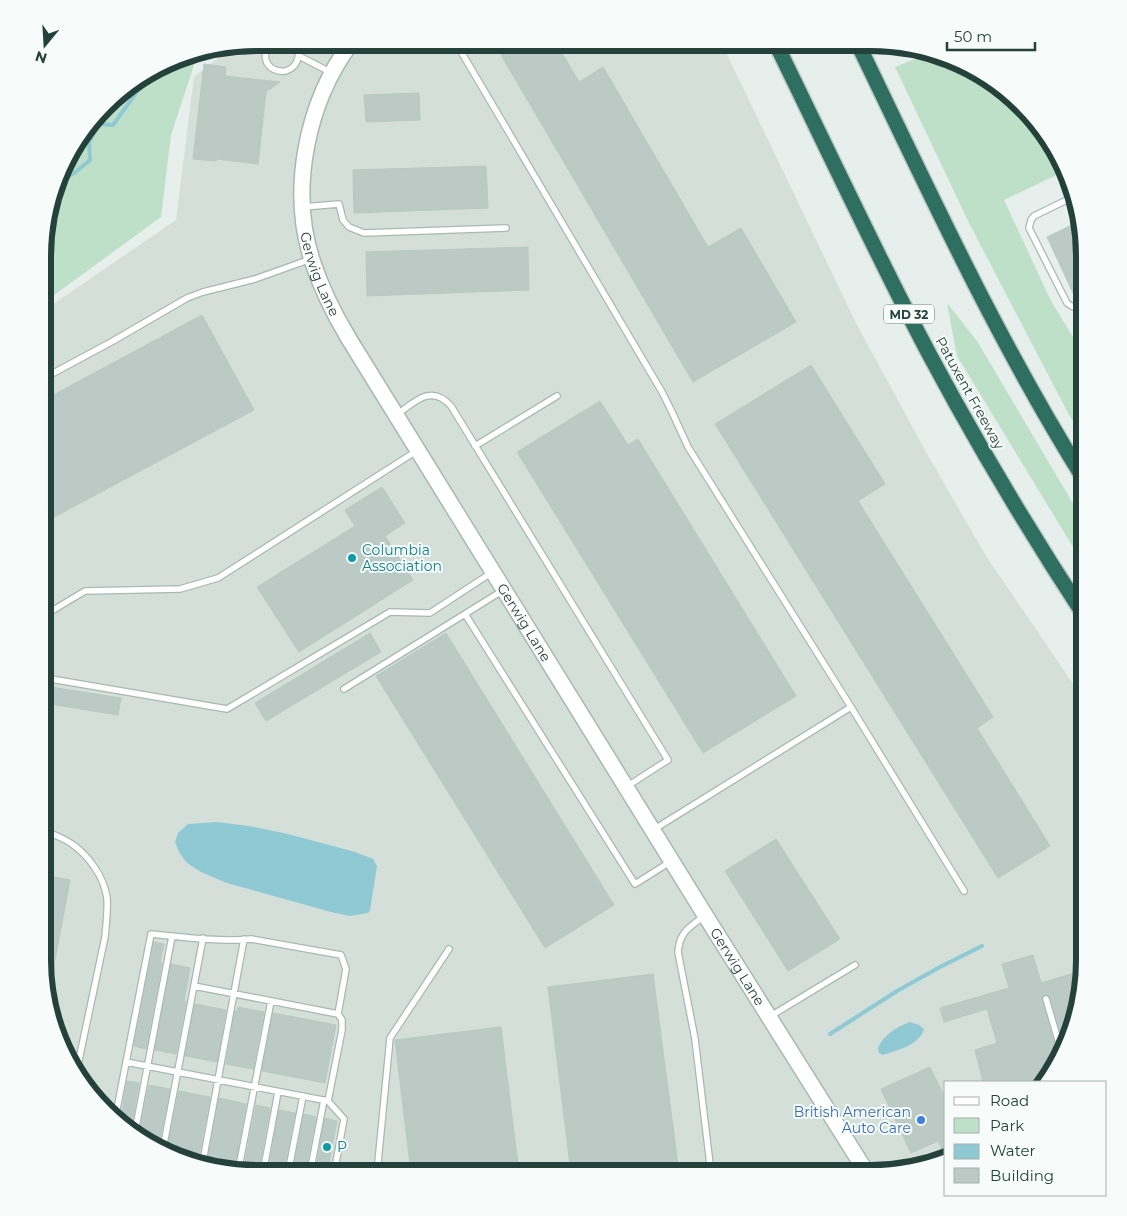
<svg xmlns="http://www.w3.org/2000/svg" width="1127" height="1216" font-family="Montserrat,sans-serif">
<rect width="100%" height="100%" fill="#e6efeb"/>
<path fill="#d4dfda" d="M 256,43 L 722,44 L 855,321 L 926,452 L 986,556 L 1084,700 L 1084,974 L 1056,1066 L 1041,1082 L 946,1082 L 946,1159 L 940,1162 L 885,1173 L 242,1173 L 150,1145 L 79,1079 L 54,1029 L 43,974 L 46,309 L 176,220 L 194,77 L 232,47 Z"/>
<path fill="#bfe0c8" d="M 205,51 L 196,59 L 171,135 L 161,217 L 46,301 L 47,215 L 71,150 L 115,95 L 187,54 Z
M 927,54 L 978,71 L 1048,137 L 1065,171 L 1004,200 L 1051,301 L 1084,355 L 1084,439 L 1068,413 L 969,223 L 895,67 Z
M 947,303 L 977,341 L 1084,522 L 1084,562 L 1073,547 L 957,356 Z"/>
<path fill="#8ec9d4" d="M 217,822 L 249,826 L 288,834 L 355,852 L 373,859 L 377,866 L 370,910 L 368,913 L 350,916 L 331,912 L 227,883 L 201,872 L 187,863 L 179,852 L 175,842 L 178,833 L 188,824 Z
M 910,1022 L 919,1025 L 924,1029 C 920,1045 897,1050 883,1055 L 879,1053 L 878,1048 C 883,1035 897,1027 910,1022 Z"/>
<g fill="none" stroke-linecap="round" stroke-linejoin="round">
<path stroke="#8ec9d4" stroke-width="4" d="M 60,178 L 73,174 L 90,160 L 89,142 L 99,124 L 113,125 L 148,76
M 830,1034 L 897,991 L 940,967 L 982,946"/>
</g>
<path fill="#bbcac4" stroke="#b8c9c2" d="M 494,43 L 556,43 L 579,82 L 603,67 L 708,247 L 741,228 L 796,322 L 693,382 Z
M 204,64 L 226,67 L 225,76 L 280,82 L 266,92 L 258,164 L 217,159 L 216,161 L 193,159 Z
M 419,93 L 420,120 L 366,122 L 364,95 Z
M 486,166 L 488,208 L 354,213 L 353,170 Z
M 1080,221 L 1084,242 L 1084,288 L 1073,293 L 1047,237 Z
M 528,247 L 529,290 L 367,296 L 366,252 Z
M 202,315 L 254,410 L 45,522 L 46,399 Z
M 811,365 L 885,484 L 858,501 L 993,717 L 977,728 L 1050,846 L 998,878 L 715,424 Z
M 600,401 L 628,445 L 638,439 L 796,696 L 703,753 L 517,452 Z
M 382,487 L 405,523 L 385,536 L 413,580 L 299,652 L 257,587 L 355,526 L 345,510 Z
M 370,633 L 381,652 L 266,721 L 255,703 Z
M 446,633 L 614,905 L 545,948 L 376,676 Z
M 44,686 L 121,698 L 118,715 L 44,703 Z
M 776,839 L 840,939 L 788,971 L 725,871 Z
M 43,875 L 70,880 L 48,997 L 43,974 Z
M 154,942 L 164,944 L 160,962 L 162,963 L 146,1049 L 134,1046 Z
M 1033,955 L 1041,983 L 1084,970 L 1084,974 L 1063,1042 L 1050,997 L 1047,994 L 1044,995 L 1042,997 L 1042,1000 L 1056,1051 L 1060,1054 L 1056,1066 L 1041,1082 L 983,1082 L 975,1050 L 997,1043 L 987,1009 L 944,1022 L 940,1008 L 1009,988 L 1002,964 Z
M 171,964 L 190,968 L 184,1001 L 186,1002 L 176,1054 L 155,1050 Z
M 653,974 L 679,1173 L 571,1173 L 548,987 Z
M 195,1004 L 226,1010 L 217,1062 L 185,1056 Z
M 238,1007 L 264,1012 L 253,1069 L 226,1064 L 235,1011 L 237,1012 Z
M 273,1013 L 336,1025 L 325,1083 L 262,1071 Z
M 501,1027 L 519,1173 L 411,1173 L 395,1040 Z
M 930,1067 L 946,1100 L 946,1158 L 938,1141 L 911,1153 L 881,1089 Z
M 127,1081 L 139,1083 L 131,1128 L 121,1118 Z
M 149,1085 L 170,1089 L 158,1148 L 150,1145 L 139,1135 Z
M 179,1091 L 210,1097 L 198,1160 L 167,1150 Z
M 219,1098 L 246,1104 L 234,1170 L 207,1162 Z
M 256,1105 L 270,1108 L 258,1173 L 243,1173 Z
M 279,1110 L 295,1113 L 283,1173 L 268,1173 Z
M 304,1114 L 316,1117 L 305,1173 L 293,1173 Z
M 325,1118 L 337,1121 L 327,1173 L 315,1173 Z"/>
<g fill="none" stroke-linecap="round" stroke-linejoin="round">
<defs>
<path id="service" d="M 270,43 C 253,68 288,82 297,61 C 300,54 298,48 294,43
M 456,43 L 662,392 L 672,412 L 688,447 L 851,707 L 964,891
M 670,48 L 677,44
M 299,56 L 332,73
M 1075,196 L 1034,216 L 1031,220 L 1029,228 L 1067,303 C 1073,308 1078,309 1084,306
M 303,207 L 339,204 L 343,220 L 349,227 L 364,233 L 506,228
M 46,377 L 113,341 L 187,298 L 203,292 L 255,279 L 311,259
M 398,414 C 415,401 432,384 451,406 L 668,760 L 626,787
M 475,446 L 557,396
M 465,614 L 635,884 L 670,862
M 45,615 L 85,591 L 180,589 L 218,578 L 418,450
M 44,669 L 51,679 L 227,709 L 390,612 L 430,613 L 491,573
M 344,689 L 502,591
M 653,830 L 851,707
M 44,831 C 53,834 63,838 72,844 C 89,856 104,877 107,898 C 108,911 106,924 105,937 L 76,1074
M 704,916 C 689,928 680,931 678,952 L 695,1039 L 711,1173
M 194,986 L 338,1014
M 1046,999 L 1061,1050
M 769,1017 L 855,965
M 126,1062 L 328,1101
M 116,1114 L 151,934 C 182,937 220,942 251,939 L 341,955 L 346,969 L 338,1014 L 342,1020 L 342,1030 L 328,1101 L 344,1119 L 334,1173
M 135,1132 L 172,936
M 163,1149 L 203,938
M 203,1161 L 244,939
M 238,1172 L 271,1001
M 263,1173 L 278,1092
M 288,1173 L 303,1096
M 310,1173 L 324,1100
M 377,1173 L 390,1038 L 449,949"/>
<g id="tertiary">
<path id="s1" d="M 351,43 C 307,102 289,189 312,260 C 321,288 334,314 349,339 L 705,915 L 867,1173"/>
</g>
<path id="motorway" d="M 776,44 C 818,130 859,217 902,302 C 957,410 1018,514 1084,615
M 858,44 C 929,191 997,340 1084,479"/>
</defs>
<use href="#service" stroke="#a8b8b2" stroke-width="8"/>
<use href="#tertiary" stroke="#a8b8b2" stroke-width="18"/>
<use href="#motorway" stroke="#c2cac8" stroke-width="18"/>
<use href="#service" stroke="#fff" stroke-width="5.5"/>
<use href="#tertiary" stroke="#fff" stroke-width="15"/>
<use href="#motorway" stroke="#2f6f62" stroke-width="15"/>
</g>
<g fill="#0f9aa8" stroke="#f7fbf9" stroke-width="2">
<circle cx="352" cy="558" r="5"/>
<circle cx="327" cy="1147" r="5"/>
</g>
<circle fill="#3f7fe0" stroke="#f7fbf9" stroke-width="2" cx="921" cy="1120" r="5"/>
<g text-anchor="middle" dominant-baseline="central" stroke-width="4" stroke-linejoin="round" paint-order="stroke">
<rect fill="#f7fbf9" stroke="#637a73" stroke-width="1" x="884" y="304.5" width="50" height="19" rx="4"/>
<g font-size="12" font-weight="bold" fill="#24423a">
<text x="909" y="314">MD 32</text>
</g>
<g font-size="14" fill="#24423a" stroke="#f7fbf9">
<text stroke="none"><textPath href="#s1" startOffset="244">Gerwig Lane</textPath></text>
<text transform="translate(970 393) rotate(61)">Patuxent Freeway</text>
<text stroke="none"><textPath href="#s1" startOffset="649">Gerwig Lane</textPath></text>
<text stroke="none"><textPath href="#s1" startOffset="1054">Gerwig Lane</textPath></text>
</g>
<g font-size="14" fill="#0d838f" stroke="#f7fbf9" text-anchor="start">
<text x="362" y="550">Columbia<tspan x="362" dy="16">Association</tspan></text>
<text x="337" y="1147">P</text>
</g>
<g font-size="14" fill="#366cbe" stroke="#f7fbf9" text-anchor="end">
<text x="911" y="1112">British American<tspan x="911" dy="16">Auto Care</tspan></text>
</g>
</g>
<path d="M0 0H1127V1216H0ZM256 51H871A205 205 0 0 1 1076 256V960A205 205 0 0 1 871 1165H256A205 205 0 0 1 51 960V256A205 205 0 0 1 256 51Z" fill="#f7fbf9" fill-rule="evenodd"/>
<path fill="none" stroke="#24423a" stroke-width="6" d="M256 51H871A205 205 0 0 1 1076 256V960A205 205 0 0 1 871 1165H256A205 205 0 0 1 51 960V256A205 205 0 0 1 256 51Z"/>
<rect x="944" y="1081" width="162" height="115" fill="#f7fbf9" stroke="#a3b1ad"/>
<rect x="954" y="1097" width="25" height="8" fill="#ffffff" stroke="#a3b1ad"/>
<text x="990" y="1106" font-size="15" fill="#24423a">Road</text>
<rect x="954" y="1118" width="25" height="15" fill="#bfe0c8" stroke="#a3b1ad"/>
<text x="990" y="1131" font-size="15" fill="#24423a">Park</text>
<rect x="954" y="1144" width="25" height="15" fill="#8ec9d4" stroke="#a3b1ad"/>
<text x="990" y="1156" font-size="15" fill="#24423a">Water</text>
<rect x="954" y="1168" width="25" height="15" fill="#bbcac4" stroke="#a3b1ad"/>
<text x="990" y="1181" font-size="15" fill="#24423a">Building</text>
<g transform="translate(45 45) rotate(198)" stroke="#f7fbf9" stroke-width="4" paint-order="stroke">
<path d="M0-4L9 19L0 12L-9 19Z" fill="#24423a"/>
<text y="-8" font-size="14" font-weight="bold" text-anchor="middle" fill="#24423a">N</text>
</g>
<path d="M947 42v8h88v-8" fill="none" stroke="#24423a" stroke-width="2.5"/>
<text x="954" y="42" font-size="15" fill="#24423a" stroke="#f7fbf9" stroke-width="4" paint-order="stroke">50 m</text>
</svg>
